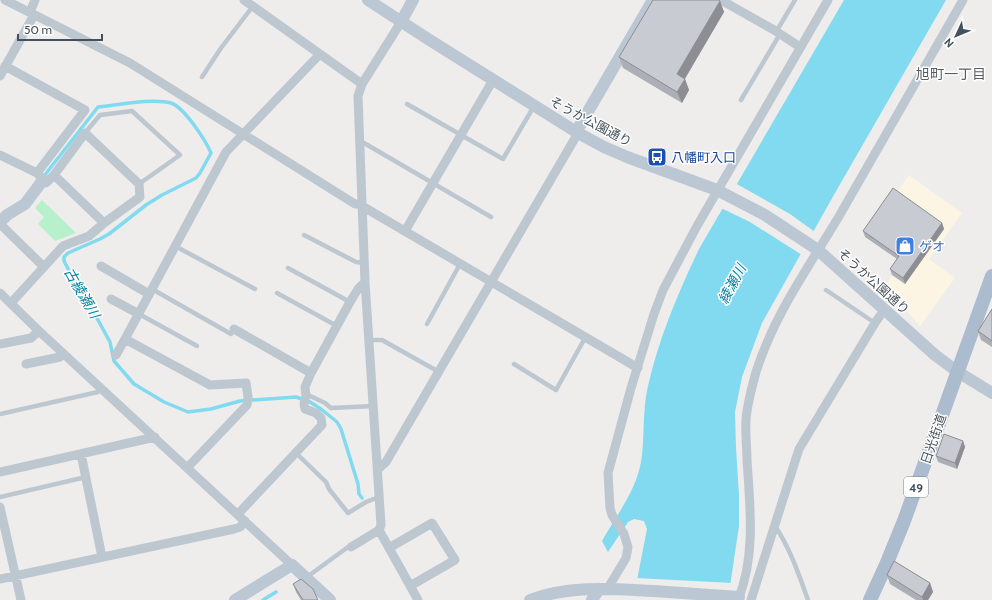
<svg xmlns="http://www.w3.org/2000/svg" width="992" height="600" font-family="Cabin,'Noto Sans JP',sans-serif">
<rect width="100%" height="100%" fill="#efecec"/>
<path fill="#fcf5e3" d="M 909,175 L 962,213 L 929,259 L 955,278 L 920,326 L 885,286 L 901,262 L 865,237 Z"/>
<path fill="#b6f1cc" d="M 42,200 L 76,233 L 55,241 L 38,224 L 44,217 L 35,208 Z"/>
<path fill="#81daf0" d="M 844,0 L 946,0 L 835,193 L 762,323 L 742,377 L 735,412 L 736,448 L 739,495 L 739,526 L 730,586 L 637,580 L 647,529 L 644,521 L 634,519 L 628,522 L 608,552 L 602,541 C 616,516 636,491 641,462 C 645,437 642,411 648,386 C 659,338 678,293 699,249 Z"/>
<path fill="#efecec" d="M 735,183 L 790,214 L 815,232 L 802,255 L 750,222 L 721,208 Z
M 635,578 L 733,583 L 728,600 L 626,600 Z"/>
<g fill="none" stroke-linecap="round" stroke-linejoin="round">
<path stroke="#81daf0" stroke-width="3.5" d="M 44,176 L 98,107 C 118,105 152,98 171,103 C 184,107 206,141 211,153 L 200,173 L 196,178 L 162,195 L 146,205 L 109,234 L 100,239 L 68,253 L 64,257 L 64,261 L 73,278 L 98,320 L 110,342 L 114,361 L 134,384 L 164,402 L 188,412 L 211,409 L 240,401 L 296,397 L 310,402 L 321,409 L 337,422 L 341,429 L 358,484 L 359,494 L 362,498
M 263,600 L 276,592"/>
<path stroke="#bcc7d0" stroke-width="4.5" d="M 776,32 L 795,0
M 202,77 L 221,48 L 253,6
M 741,100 L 780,34
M 407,104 L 503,159 L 534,106
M 85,133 L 100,115 L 132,111 L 180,155 L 139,184
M 360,144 L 364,143 L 491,217
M 304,235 L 356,262 L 365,263
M 175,246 L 255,289
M 288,268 L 350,302
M 152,289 L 231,334
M 826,290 L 875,323
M 277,293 L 337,326
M 139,314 L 197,346
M 427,324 L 460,264
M 370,340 L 382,340 L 439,372
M 514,364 L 556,390 L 585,338
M 306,394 L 325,403 L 331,408 L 374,406
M 0,414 L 98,392 L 102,388
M 296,453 L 326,482 L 329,489 L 348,513 L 366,502 L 379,497
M 0,497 L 86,477
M 775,526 C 790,548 799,575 808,600
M 307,577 L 348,547 L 351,547"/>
<path stroke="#bcc7d0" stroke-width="9" d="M 5,0 L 130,63 L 355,204 L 362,204
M 244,0 L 362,84
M 721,0 L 774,30 L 800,47
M 30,12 L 35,0
M 401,22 L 362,84 L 358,96 L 365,282 L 381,525 L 379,530 L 418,600
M 5,66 L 85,110 L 37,173 L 46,183 L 54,175 L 85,133 L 139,184 L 140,197 L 104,223 L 89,236 L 63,246 L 11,303
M 0,76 L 34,15
M 0,155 L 37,173
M 54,175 L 104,223
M 362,206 L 638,368
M 0,224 L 44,267
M 405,231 L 493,80
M 101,266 L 149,294
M 0,293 L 39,331 L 292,565
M 111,299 L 139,314
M 234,329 L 311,373
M 125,339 L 210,385 L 246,383 L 248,397 L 247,405 L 187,468
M 0,344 L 31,338 L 39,331
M 116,355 L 125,339 L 226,152 L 320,54
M 26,364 L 60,357 L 63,353
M 81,454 L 102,557
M 378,469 L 386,462 L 578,133
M 0,472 L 155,437
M 0,507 L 21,600
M 238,514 L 322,425 L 321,418 L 316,413 L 305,409 L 304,404 L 306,396 L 305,387 L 311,373 L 350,302 L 358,289 L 365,282
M 351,547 L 379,530
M 389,548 L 432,523 L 455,560 L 410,586
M 0,579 L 234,529 L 240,527 L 245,521
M 608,588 L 626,558 L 628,547 L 624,534 L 612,515 L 610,508 L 608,473 L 631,388 L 654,314 L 663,290 L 697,226 L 828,0
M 738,600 C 756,556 750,506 747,460 C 747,447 745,433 746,420 C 747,404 752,387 756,372 C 774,315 808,268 838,218 C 880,146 921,73 963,0
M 751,600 L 799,449 L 875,323 L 884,310"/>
<path stroke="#bbc8d4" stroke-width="12" d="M 368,0 L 428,39 L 578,133 L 604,147 L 627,157 L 717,190 L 765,215 L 818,250 L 935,355 L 958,372 L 992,393
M 401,22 L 413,0
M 576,132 L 653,0
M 0,222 L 7,215 L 25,204 L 43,180
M 235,600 L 292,565 L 330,600
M 530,600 C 570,585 613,589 654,591 C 683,593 711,595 739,597
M 592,600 L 599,589"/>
<path stroke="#aabccd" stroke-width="14" d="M 870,600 L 886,565 L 904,521 L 992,276"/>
</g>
<path fill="#acafb5" d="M 720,1 L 724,12 L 685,79 L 689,90 L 682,103 L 623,68 L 619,57 Z
M 942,223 L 944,229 L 905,284 L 892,275 L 890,269 L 897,259 L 865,237 L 863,231 Z
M 992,309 L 992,347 L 981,340 L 978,331 Z
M 963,441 L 965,447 L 957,469 L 938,462 L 936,456 Z
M 887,575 L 930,583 L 933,592 L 928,600 L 916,600 L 890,584 Z
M 293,584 L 318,600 L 301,600 L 296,592 Z"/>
<path fill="#8c8e93" d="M 720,1 L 724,12 L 681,85 L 677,74 Z
M 685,79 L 689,90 L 682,103 L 677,92 Z
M 942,223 L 944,229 L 905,284 L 903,278 Z
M 963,441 L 965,447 L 957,469 L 955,463 Z
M 930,583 L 933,592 L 928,600 L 923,600 L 922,597 Z"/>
<path fill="#c8cbd2" stroke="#8c8e93" d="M 653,0 L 719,0 L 720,1 L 677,74 L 685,79 L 677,92 L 619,57 Z
M 893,188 L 942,223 L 903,278 L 890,269 L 899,256 L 863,231 Z
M 992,309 L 992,341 L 978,331 Z
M 944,434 L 963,441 L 955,463 L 936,456 Z
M 894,561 L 930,583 L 922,597 L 887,575 Z
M 301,579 L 313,589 L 318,600 L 303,600 L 293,584 Z"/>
<defs>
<symbol id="bus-square" viewBox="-11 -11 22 22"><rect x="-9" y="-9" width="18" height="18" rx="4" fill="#1a4fb4" stroke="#fff"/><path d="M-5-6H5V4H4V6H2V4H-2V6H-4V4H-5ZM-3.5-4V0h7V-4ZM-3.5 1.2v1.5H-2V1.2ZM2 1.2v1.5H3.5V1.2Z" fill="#fff"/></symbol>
<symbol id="shop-square" viewBox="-11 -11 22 22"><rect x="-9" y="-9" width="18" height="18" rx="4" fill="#3f7fe0" stroke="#fff"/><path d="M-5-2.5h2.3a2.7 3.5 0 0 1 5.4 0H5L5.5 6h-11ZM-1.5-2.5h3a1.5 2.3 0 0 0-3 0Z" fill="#fff"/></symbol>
</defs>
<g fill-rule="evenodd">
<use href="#bus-square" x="646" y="146" width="22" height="22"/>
<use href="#shop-square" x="894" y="235" width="22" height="22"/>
</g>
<g text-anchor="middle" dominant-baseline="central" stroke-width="3" stroke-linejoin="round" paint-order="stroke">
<rect fill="#fff" stroke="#7c848c" stroke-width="1" x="904" y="477" width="24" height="20" rx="3"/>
<g font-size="12" font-weight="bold" fill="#44505a">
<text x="916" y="487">49</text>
</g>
<g font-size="13" fill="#44505a" stroke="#fff">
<text transform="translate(591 121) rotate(28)">そうか公園通り</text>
<text transform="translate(874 281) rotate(42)">そうか公園通り</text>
<text transform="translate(933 439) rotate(-71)">日光街道</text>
</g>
<g font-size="13" fill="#164399" stroke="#fff" text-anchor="start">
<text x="671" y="157">八幡町入口</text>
</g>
<g font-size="13" fill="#366cbe" stroke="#fff" text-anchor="start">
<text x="919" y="246">ゲオ</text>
</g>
<g font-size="14" fill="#585d62" stroke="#fff">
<text x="951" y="74">旭町一丁目</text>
</g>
<g font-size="14" font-style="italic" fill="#057f9d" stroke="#fff">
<text transform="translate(732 284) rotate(-62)">綾瀬川</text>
<text transform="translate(82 293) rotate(60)">古綾瀬川</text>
</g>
</g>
<g transform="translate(956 36) rotate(226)" stroke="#ffffff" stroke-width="3" paint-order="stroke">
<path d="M0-3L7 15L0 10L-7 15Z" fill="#44505a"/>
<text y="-6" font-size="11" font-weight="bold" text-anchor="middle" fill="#44505a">N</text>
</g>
<path d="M18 34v6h84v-6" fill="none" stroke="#44505a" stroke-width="2"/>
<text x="24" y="34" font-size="12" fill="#44505a" stroke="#ffffff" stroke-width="3" paint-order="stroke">50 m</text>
</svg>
